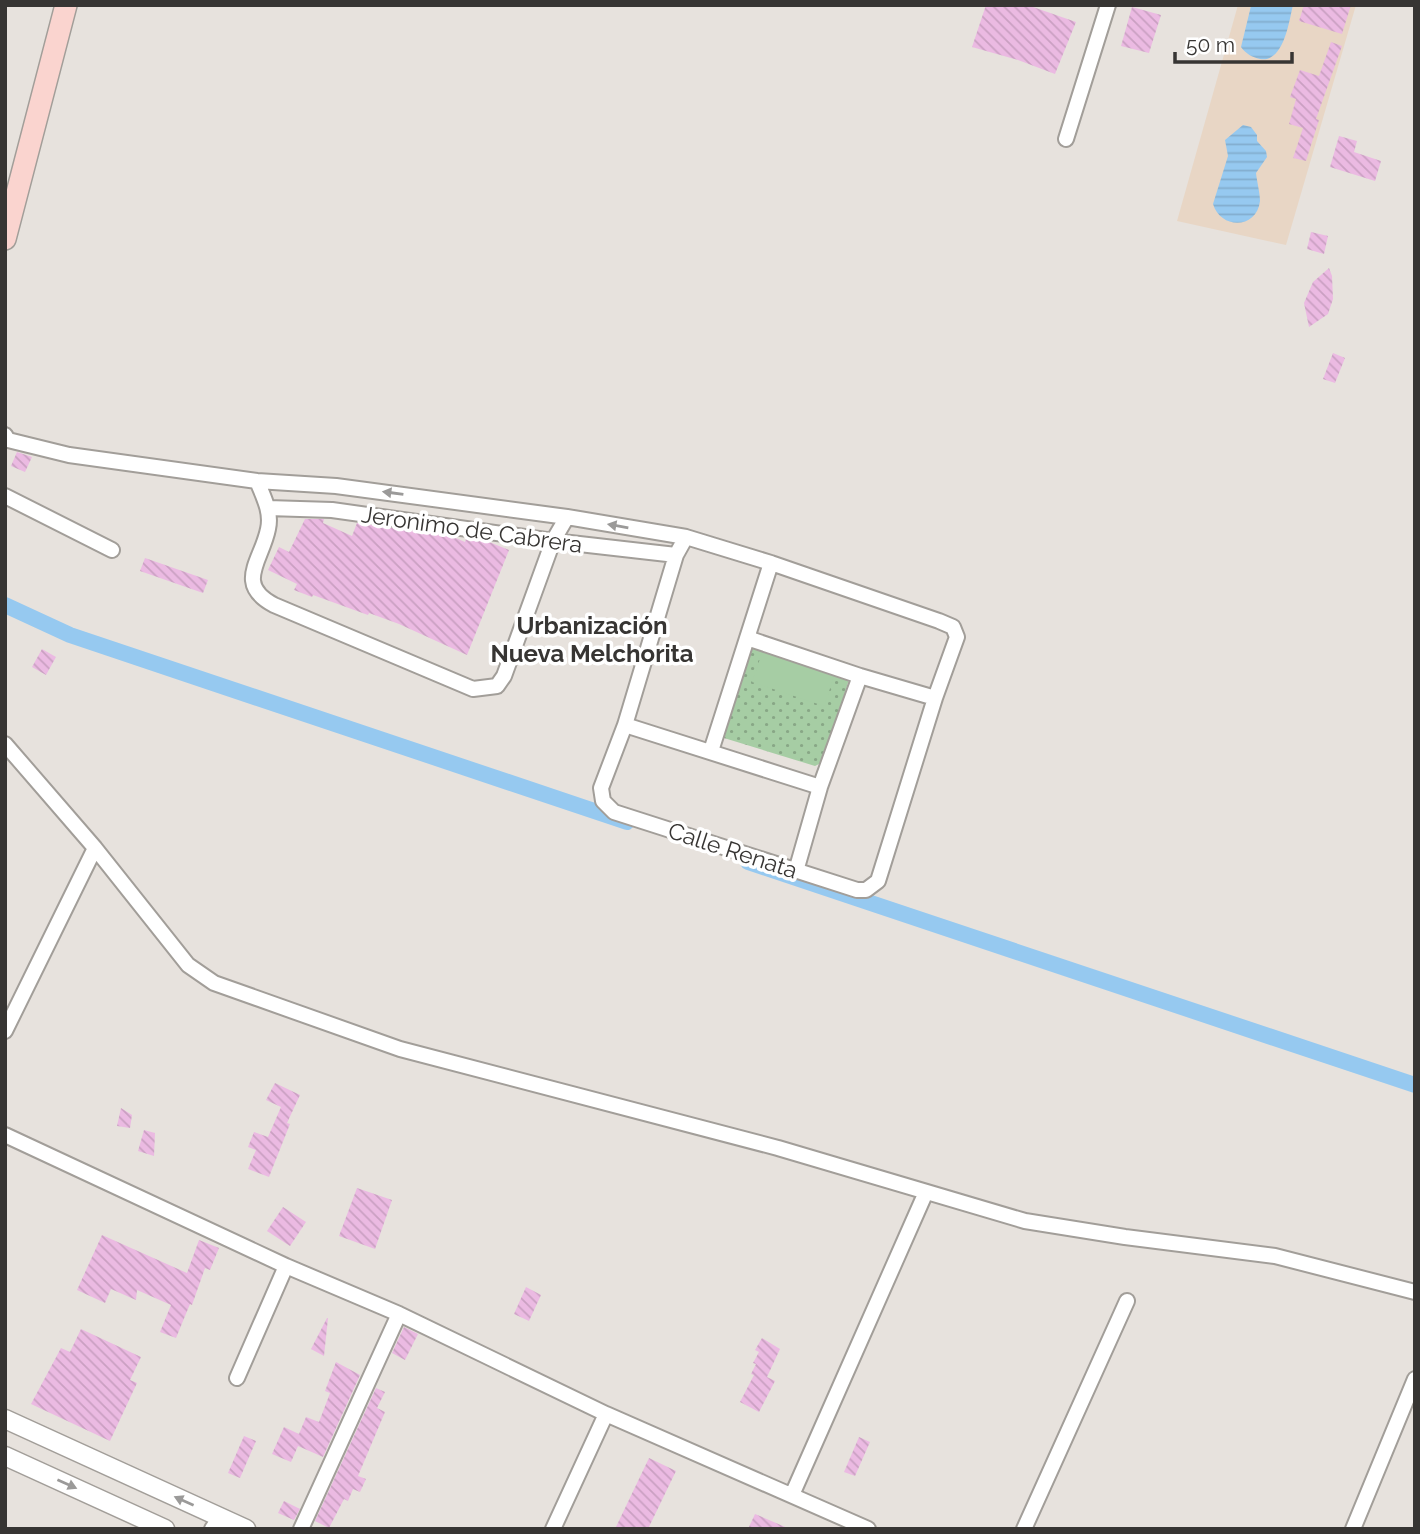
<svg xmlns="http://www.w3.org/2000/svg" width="1420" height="1534" font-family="Raleway,sans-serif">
<defs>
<pattern id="green-dots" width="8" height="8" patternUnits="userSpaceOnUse" patternTransform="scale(1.75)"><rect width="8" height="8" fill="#a6cda4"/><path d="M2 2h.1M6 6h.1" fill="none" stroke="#88a786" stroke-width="1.8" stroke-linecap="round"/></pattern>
<pattern id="water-rules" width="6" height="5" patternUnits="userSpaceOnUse" patternTransform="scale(1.75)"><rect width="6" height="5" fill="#96c9f0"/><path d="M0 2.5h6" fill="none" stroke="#82adce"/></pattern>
<pattern id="building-back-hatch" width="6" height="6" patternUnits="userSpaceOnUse" patternTransform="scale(1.75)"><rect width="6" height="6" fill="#ebbae2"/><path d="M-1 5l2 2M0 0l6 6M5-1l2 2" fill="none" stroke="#caa0c2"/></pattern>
</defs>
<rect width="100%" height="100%" fill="#e7e2dd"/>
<path fill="#e8d6c5" d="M 1238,5 L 1356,5 L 1286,245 L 1177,221 Z"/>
<path fill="url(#green-dots)" d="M 755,633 L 848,663 L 852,670 L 823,762 L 815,766 L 724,738 L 719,732 Z"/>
<path fill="#a6cda4" d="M 765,644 L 837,668 L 824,706 L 752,682 Z"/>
<path fill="url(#water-rules)" d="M 1293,5 C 1289,21 1284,63 1260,59 C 1252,57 1246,54 1241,47 L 1251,6 Z
M 1243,125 L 1251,127 L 1257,135 L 1257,141 L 1266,151 L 1267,157 L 1256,173 C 1257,182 1260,193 1260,201 C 1257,229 1221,230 1213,204 L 1228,156 L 1225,140 Z"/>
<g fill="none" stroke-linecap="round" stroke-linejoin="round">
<path stroke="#96c9f0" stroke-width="16" d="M 5,605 L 70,635 L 627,822
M 748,862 L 1415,1085"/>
</g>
<path fill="url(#building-back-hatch)" d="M 986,5 L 1033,5 L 1033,7 L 1076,22 L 1055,74 L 1018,60 L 972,47 Z
M 1304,5 L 1351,5 L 1342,34 L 1299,21 Z
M 1132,7 L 1161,15 L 1149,53 L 1121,46 Z
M 1331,42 L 1342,46 L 1316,119 L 1319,120 L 1306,161 L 1293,158 L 1303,128 L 1289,124 L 1296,99 L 1290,97 L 1300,70 L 1319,76 Z
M 1339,136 L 1357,141 L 1354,152 L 1381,161 L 1375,181 L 1330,167 Z
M 1311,232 L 1328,236 L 1324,254 L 1307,249 Z
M 1329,268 L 1332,276 L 1333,299 L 1328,314 L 1309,327 L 1304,303 L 1313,282 Z
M 1333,353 L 1345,358 L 1335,383 L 1323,379 Z
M 17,452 L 32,457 L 25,472 L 11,466 Z
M 305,519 L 324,519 L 323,523 L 352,536 L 357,523 L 451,536 L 465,542 L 466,539 L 489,542 L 509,550 L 467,655 L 399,624 L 369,613 L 368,615 L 313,595 L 312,597 L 294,590 L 297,584 L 268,570 L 279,547 L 289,552 Z
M 145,558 L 208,580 L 203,593 L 140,571 Z
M 42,649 L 56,657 L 46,675 L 32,667 Z
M 275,1083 L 300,1095 L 287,1123 L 290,1124 L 269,1177 L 248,1169 L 256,1150 L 248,1147 L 254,1132 L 268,1137 L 281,1107 L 266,1100 Z
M 121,1108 L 132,1115 L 130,1128 L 117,1126 Z
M 144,1130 L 155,1133 L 154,1156 L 138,1151 Z
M 357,1188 L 392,1200 L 375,1249 L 339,1236 Z
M 283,1207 L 306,1222 L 290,1246 L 267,1231 Z
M 102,1235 L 187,1273 L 199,1240 L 219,1248 L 210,1270 L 205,1268 L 192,1305 L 190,1304 L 176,1338 L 160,1332 L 171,1305 L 137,1290 L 136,1300 L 111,1289 L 105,1303 L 77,1290 Z
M 526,1287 L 541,1295 L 529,1321 L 514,1314 Z
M 327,1318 L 328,1318 L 324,1356 L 311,1349 Z
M 404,1327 L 418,1334 L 405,1360 L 392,1353 Z
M 81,1329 L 141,1357 L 130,1380 L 137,1383 L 110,1441 L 31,1404 L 61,1348 L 70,1352 Z
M 762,1338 L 780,1349 L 767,1377 L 775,1381 L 759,1412 L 740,1402 L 754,1375 L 751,1374 L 756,1364 L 753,1363 L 759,1352 L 755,1350 Z
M 336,1362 L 360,1375 L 323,1457 L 298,1446 L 291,1462 L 272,1454 L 284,1427 L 299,1434 L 306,1417 L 319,1422 L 330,1393 L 325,1391 Z
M 376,1388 L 385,1392 L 377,1408 L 385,1412 L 358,1476 L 366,1479 L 360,1492 L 353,1489 L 348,1501 L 344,1499 L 329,1528 L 315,1521 Z
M 244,1436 L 256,1441 L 240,1478 L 228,1473 Z
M 859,1437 L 870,1442 L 855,1476 L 844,1472 Z
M 649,1458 L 676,1471 L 648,1529 L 615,1529 Z
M 284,1501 L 300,1509 L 294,1520 L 278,1513 Z
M 755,1514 L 790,1529 L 748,1529 Z"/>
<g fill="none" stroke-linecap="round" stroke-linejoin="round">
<defs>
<path id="minor" d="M 1066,139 L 1108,5
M 5,435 L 8,440 L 69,455 L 257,481 L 336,486 L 567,517 L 686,537 L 771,563 L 939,621 L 953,627 L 957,637 L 935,698 L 878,881 L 866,890 L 857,890 L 614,812 L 603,801 L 601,788 L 625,725 L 676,555 L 686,537
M 257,481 C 263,496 272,512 268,529 C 262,560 234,584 274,605 L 473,689 L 497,686 L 504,676 L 553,541 L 567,517
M 5,496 L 112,550
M 268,508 L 332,510 L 553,541 L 676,555
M 747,638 L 860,676 L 935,698
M 625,725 L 820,787
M 5,744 L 95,848 L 188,965 L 214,983 L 400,1049 L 778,1148 L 1025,1221 L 1125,1237 L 1275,1256 L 1415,1292
M 711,751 L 771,563
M 796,871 L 820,787 L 860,676
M 5,1031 L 95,848
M 5,1135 L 286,1266 L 399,1314 L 606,1414 L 868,1529
M 237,1378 L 286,1266
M 792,1495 L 926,1192
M 212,1529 L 220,1517
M 301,1529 L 399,1314
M 553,1529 L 606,1414
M 1024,1529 L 1127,1301
M 1353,1529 L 1415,1379"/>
<path id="tertiary" d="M 5,1419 L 246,1529
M 5,1456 L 165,1529"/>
<path id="secondary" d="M 5,239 L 66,5"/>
</defs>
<use href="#minor" stroke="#a29e99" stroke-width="18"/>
<use href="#tertiary" stroke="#a29e99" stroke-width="21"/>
<use href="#secondary" stroke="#a29e99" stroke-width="24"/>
<use href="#minor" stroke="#fff" stroke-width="14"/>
<use href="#tertiary" stroke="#fff" stroke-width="18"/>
<use href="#secondary" stroke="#fad4cf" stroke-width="21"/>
</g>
<defs><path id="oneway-solid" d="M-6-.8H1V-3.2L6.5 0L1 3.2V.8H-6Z" transform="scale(1.75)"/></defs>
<g fill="#9b9a99">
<use href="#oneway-solid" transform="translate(393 493) rotate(-172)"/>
<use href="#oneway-solid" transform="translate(618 526) rotate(-170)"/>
<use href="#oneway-solid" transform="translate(67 1484) rotate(24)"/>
<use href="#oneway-solid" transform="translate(184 1501) rotate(-156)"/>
</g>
<g text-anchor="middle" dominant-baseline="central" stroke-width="7" stroke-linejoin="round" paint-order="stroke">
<g font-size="23" fill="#373533" stroke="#fff">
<text transform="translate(472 529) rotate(8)">Jeronimo de Cabrera</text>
<text transform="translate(733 850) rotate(18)">Calle Renata</text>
</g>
<g font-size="24" font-weight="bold" fill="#373533" stroke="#fff">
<text x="592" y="625">Urbanización<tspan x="592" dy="28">Nueva Melchorita</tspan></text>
</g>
</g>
<rect width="1420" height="1534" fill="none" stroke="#373533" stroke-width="14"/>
<path d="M1175 52v10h117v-10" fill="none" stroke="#373533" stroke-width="3.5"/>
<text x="1186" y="52" font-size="21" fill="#373533" stroke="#ffffff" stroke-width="5" paint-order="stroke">50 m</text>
</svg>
